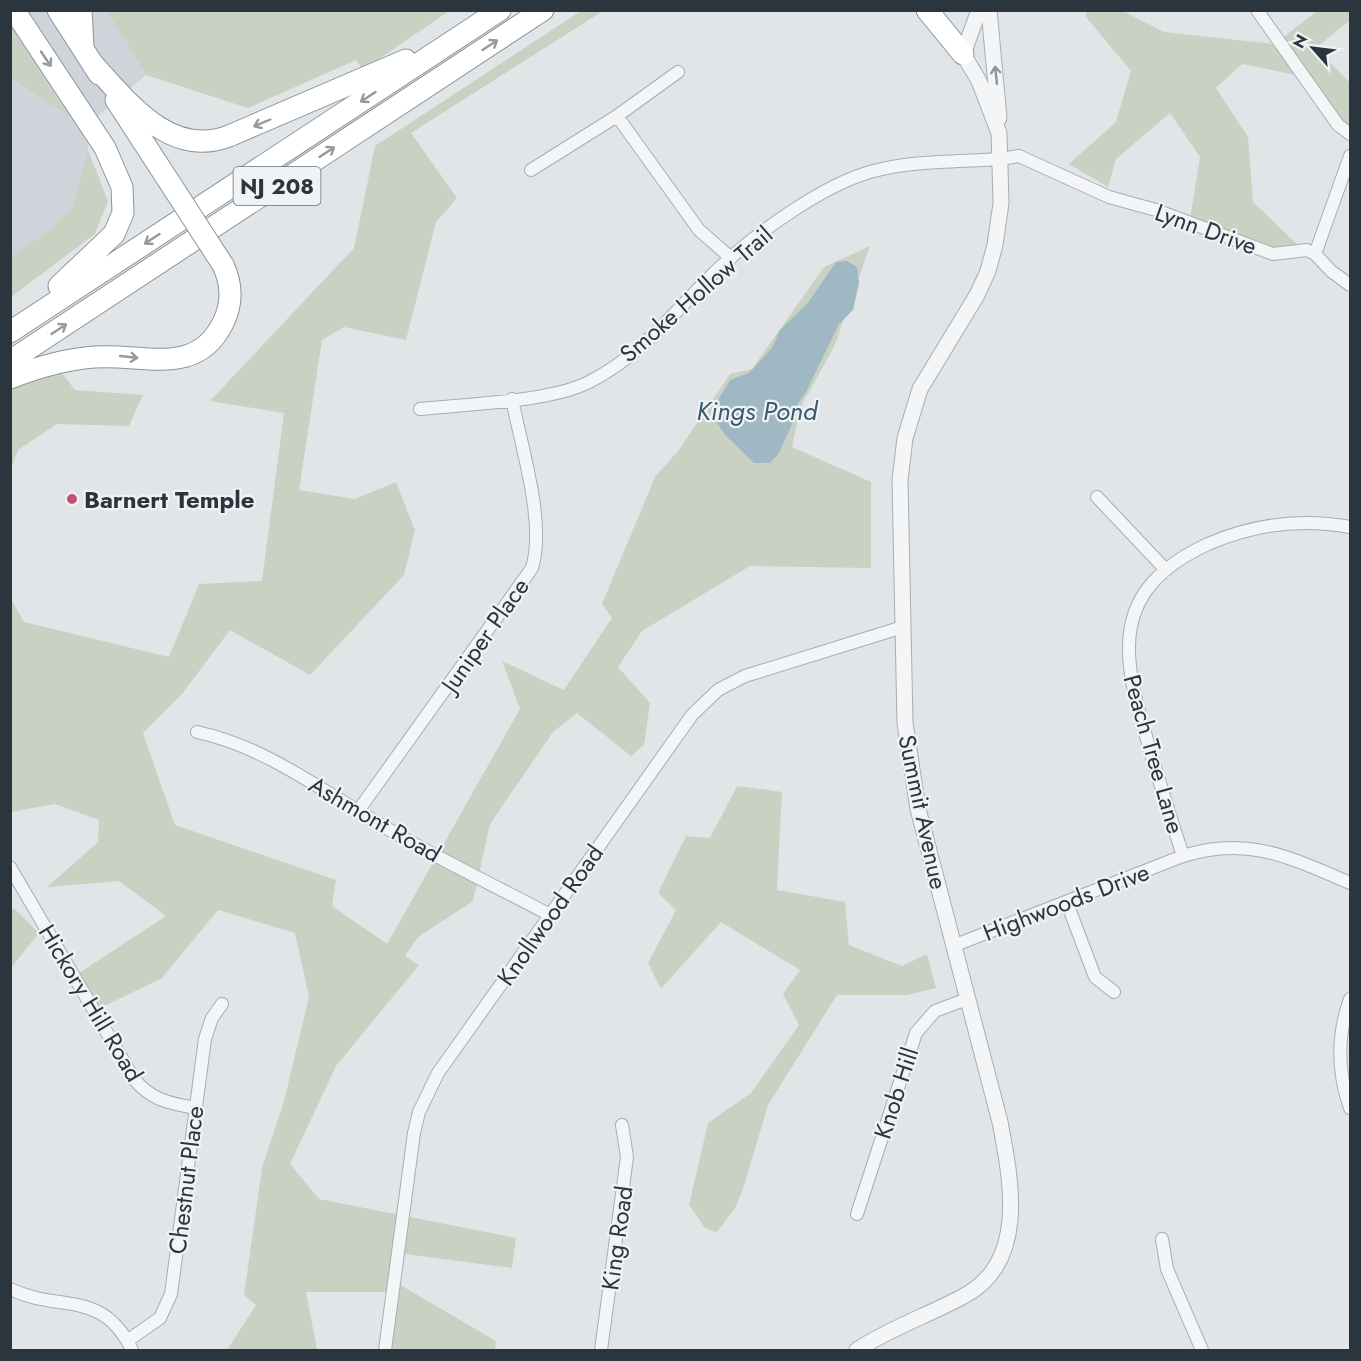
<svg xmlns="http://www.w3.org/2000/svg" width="1361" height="1361" font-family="Jost,sans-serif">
<rect width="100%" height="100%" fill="#e1e5e8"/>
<path fill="#cfd4da" d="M 11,11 L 107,11 L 146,75 L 87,125 L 88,150 L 72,207 L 46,233 L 11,256 Z"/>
<path fill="#c9d1c3" d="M 107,11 L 449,11 L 363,70 L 356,60 L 248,108 L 146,75 Z
M 581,11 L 603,11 L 411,133 L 457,198 L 436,222 L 406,340 L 344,327 L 322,340 L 299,490 L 355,499 L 396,482 L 415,530 L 404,575 L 310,675 L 230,630 L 182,694 L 143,733 L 175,825 L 336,880 L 332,906 L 387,944 L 520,709 L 502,661 L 564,690 L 612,618 L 602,604 L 655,477 L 678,451 L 730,374 L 752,369 L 824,267 L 870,246 L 834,347 L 800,408 L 792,447 L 871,482 L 871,568 L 750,566 L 642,631 L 618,667 L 650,703 L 644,745 L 631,756 L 577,713 L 553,732 L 490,824 L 473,901 L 418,937 L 405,956 L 419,965 L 336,1066 L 290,1164 L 319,1199 L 516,1238 L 512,1268 L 397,1253 L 392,1280 L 496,1341 L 495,1350 L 378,1350 L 389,1292 L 306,1292 L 317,1350 L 227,1350 L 256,1305 L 244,1295 L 262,1168 L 284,1101 L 309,997 L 295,933 L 218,910 L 162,978 L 88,1014 L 73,977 L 166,916 L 119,881 L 47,887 L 98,842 L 99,820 L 55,804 L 11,812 L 10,597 L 24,622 L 169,657 L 199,584 L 262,581 L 284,413 L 210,401 L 354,248 L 375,146 Z
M 1086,11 L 1123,11 L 1164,32 L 1275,44 L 1317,11 L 1350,11 L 1350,20 L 1316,48 L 1350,83 L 1350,135 L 1301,76 L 1242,64 L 1216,88 L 1248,137 L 1253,202 L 1299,246 L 1276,258 L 1189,225 L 1200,157 L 1170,113 L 1116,159 L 1108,187 L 1069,164 L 1116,122 L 1131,71 L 1086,17 Z
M 10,27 L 11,27 L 68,115 L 11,78 Z
M 88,150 L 108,201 L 95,234 L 11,297 L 11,256 L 46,233 L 72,207 Z
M 51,359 L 75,390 L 143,395 L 129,426 L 57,424 L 18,450 L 11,469 L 11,387 Z
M 737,786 L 782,792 L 777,890 L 845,902 L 849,945 L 902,966 L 927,954 L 936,988 L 907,995 L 837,995 L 768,1105 L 742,1192 L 735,1208 L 717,1232 L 705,1228 L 689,1205 L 708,1123 L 751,1093 L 799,1025 L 783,994 L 800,970 L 721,922 L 661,989 L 648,963 L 676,910 L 658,893 L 686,836 L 710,838 Z
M 14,908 L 39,933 L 11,968 L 11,909 Z"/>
<path fill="#a0b7c4" d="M 847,261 L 857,267 L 859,283 L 853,310 L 839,324 L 806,392 L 795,408 L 793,422 L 779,453 L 770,463 L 754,463 L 726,436 L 715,420 L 718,400 L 730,380 L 749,373 L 772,348 L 780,330 L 807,304 L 836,262 Z"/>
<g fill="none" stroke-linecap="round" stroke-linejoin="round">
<defs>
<path id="minor" d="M 1257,10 L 1338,125 L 1350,134
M 617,116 L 699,230 L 731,258
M 531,170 L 617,116 L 678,72
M 1315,254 L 1350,156
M 420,409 C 466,404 550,402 589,382 C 641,356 675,311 715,272 C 752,236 821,186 870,172 C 912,160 959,162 1001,159 L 1019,156 L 1109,197 L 1156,210 L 1273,254 L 1307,250 L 1315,254 L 1331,271 L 1350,285
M 1097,497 L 1166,570
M 197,732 C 263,746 318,788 376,822 C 432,856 492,884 550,915
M 358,811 L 532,568 C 546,523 521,446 512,399
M 1183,856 C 1171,819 1159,781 1148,743 C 1121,654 1109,590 1208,544 C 1254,524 1301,518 1350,527
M 10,867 L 134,1079 C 151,1100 169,1103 195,1108
M 1067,903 L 1095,977 L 1114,992
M 953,946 L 1183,856 C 1248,835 1291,858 1350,883
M 1350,999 C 1337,1035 1337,1071 1350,1108
M 857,1214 L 916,1033 L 935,1011 L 967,999
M 1162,1239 L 1167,1269 L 1202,1350
M 10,1289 C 60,1313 102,1288 132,1350
M 127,1341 L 160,1318 L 171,1294 L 205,1039 L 212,1018 L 222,1004
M 385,1350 L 414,1133 L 419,1112 L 438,1073 L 692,715 L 718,690 L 745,676 L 903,627
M 601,1350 L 627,1157 L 622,1125"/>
<path id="tertiary" d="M 989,10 L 999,118
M 857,1350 C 890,1328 929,1315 964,1296 C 1028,1262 1011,1180 1000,1122 L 918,809 L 905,723 L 900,480 L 905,438 L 920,389 L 977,295 L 988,271 L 995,245 L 1001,203 L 999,133 L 979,81 L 963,54 L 979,10"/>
<path id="trunk" d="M 14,10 L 105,148 L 122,187 L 123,213 L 114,234 L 59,286
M 58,10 L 99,74
M 81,10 L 83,46
M 927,10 L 963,54
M 92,63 C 127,101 170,159 229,136 L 406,60
M 116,100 L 168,180
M 10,332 L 500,10
M 10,361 L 543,10
M 10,378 C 38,367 66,359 95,357 C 142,353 196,378 223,323 C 233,303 232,284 223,265"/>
</defs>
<use href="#minor" stroke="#a7adb2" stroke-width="14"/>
<use href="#tertiary" stroke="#a7adb2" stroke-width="17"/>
<use href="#trunk" stroke="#8a949d" stroke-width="23"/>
<use href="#minor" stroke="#f3f5f7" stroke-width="12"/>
<use href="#tertiary" stroke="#f3f5f7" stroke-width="15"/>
<use href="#trunk" stroke="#fff" stroke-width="21"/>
<defs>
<path id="trunk-bridge" d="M 168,180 L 223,265"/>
</defs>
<use href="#trunk-bridge" stroke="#8a949d" stroke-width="23" stroke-linecap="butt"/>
<use href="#trunk-bridge" stroke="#fff" stroke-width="21"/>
</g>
<defs><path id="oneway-shaft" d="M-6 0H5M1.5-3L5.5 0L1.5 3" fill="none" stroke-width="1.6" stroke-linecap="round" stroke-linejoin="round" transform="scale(1.5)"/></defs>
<g stroke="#959a9e">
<use href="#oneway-shaft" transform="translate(490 45) rotate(-33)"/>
<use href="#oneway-shaft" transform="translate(46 59) rotate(56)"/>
<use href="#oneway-shaft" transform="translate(368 97) rotate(147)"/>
<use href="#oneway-shaft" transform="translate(262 123) rotate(157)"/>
<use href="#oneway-shaft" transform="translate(327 152) rotate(-33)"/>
<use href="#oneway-shaft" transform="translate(152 239) rotate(147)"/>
<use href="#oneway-shaft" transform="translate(59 329) rotate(-33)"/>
<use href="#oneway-shaft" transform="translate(129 357) rotate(6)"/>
</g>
<use stroke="#8f959a" href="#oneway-shaft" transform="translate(996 75) rotate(-96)"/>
<circle fill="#bf5475" stroke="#f0f3f6" stroke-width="2" cx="72" cy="499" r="6"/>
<g text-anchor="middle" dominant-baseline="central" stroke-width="4.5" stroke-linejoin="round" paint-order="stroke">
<rect fill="#f0f3f6" stroke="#666e75" stroke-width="1.5" x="233.5" y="167" width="87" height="38" rx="4.5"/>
<g font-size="22" font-weight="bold" fill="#2b353e">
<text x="277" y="186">NJ 208</text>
</g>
<g font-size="24" fill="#2b353e" stroke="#f0f3f6">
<text transform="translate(1206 229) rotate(20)">Lynn Drive</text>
<text transform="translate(696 294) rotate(-41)">Smoke Hollow Trail</text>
<text transform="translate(485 635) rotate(-55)">Juniper Place</text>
<text transform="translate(1154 754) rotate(74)">Peach Tree Lane</text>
<text transform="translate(923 812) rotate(78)">Summit Avenue</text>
<text transform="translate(375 819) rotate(30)">Ashmont Road</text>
<text transform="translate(1066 902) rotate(-21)">Highwoods Drive</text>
<text transform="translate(550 915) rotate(-55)">Knollwood Road</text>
<text transform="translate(91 1003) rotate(59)">Hickory Hill Road</text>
<text transform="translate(896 1093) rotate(-72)">Knob Hill</text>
<text transform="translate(186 1180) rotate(-83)">Chestnut Place</text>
<text transform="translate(617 1238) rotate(-82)">King Road</text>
</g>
<g font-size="24" font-weight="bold" fill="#2b353e" stroke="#f0f3f6" text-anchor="start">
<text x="84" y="499">Barnert Temple</text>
</g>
<g font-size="26" font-style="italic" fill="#3a596d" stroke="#f0f3f6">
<text x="757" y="411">Kings Pond</text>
</g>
</g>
<rect width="1361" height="1361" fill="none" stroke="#2b353e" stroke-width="24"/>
<g transform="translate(1313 48) rotate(298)" stroke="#f0f3f6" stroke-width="4.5" paint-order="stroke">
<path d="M0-4.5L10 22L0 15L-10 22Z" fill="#2b353e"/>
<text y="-9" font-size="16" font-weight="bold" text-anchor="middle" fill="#2b353e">N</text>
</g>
</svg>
